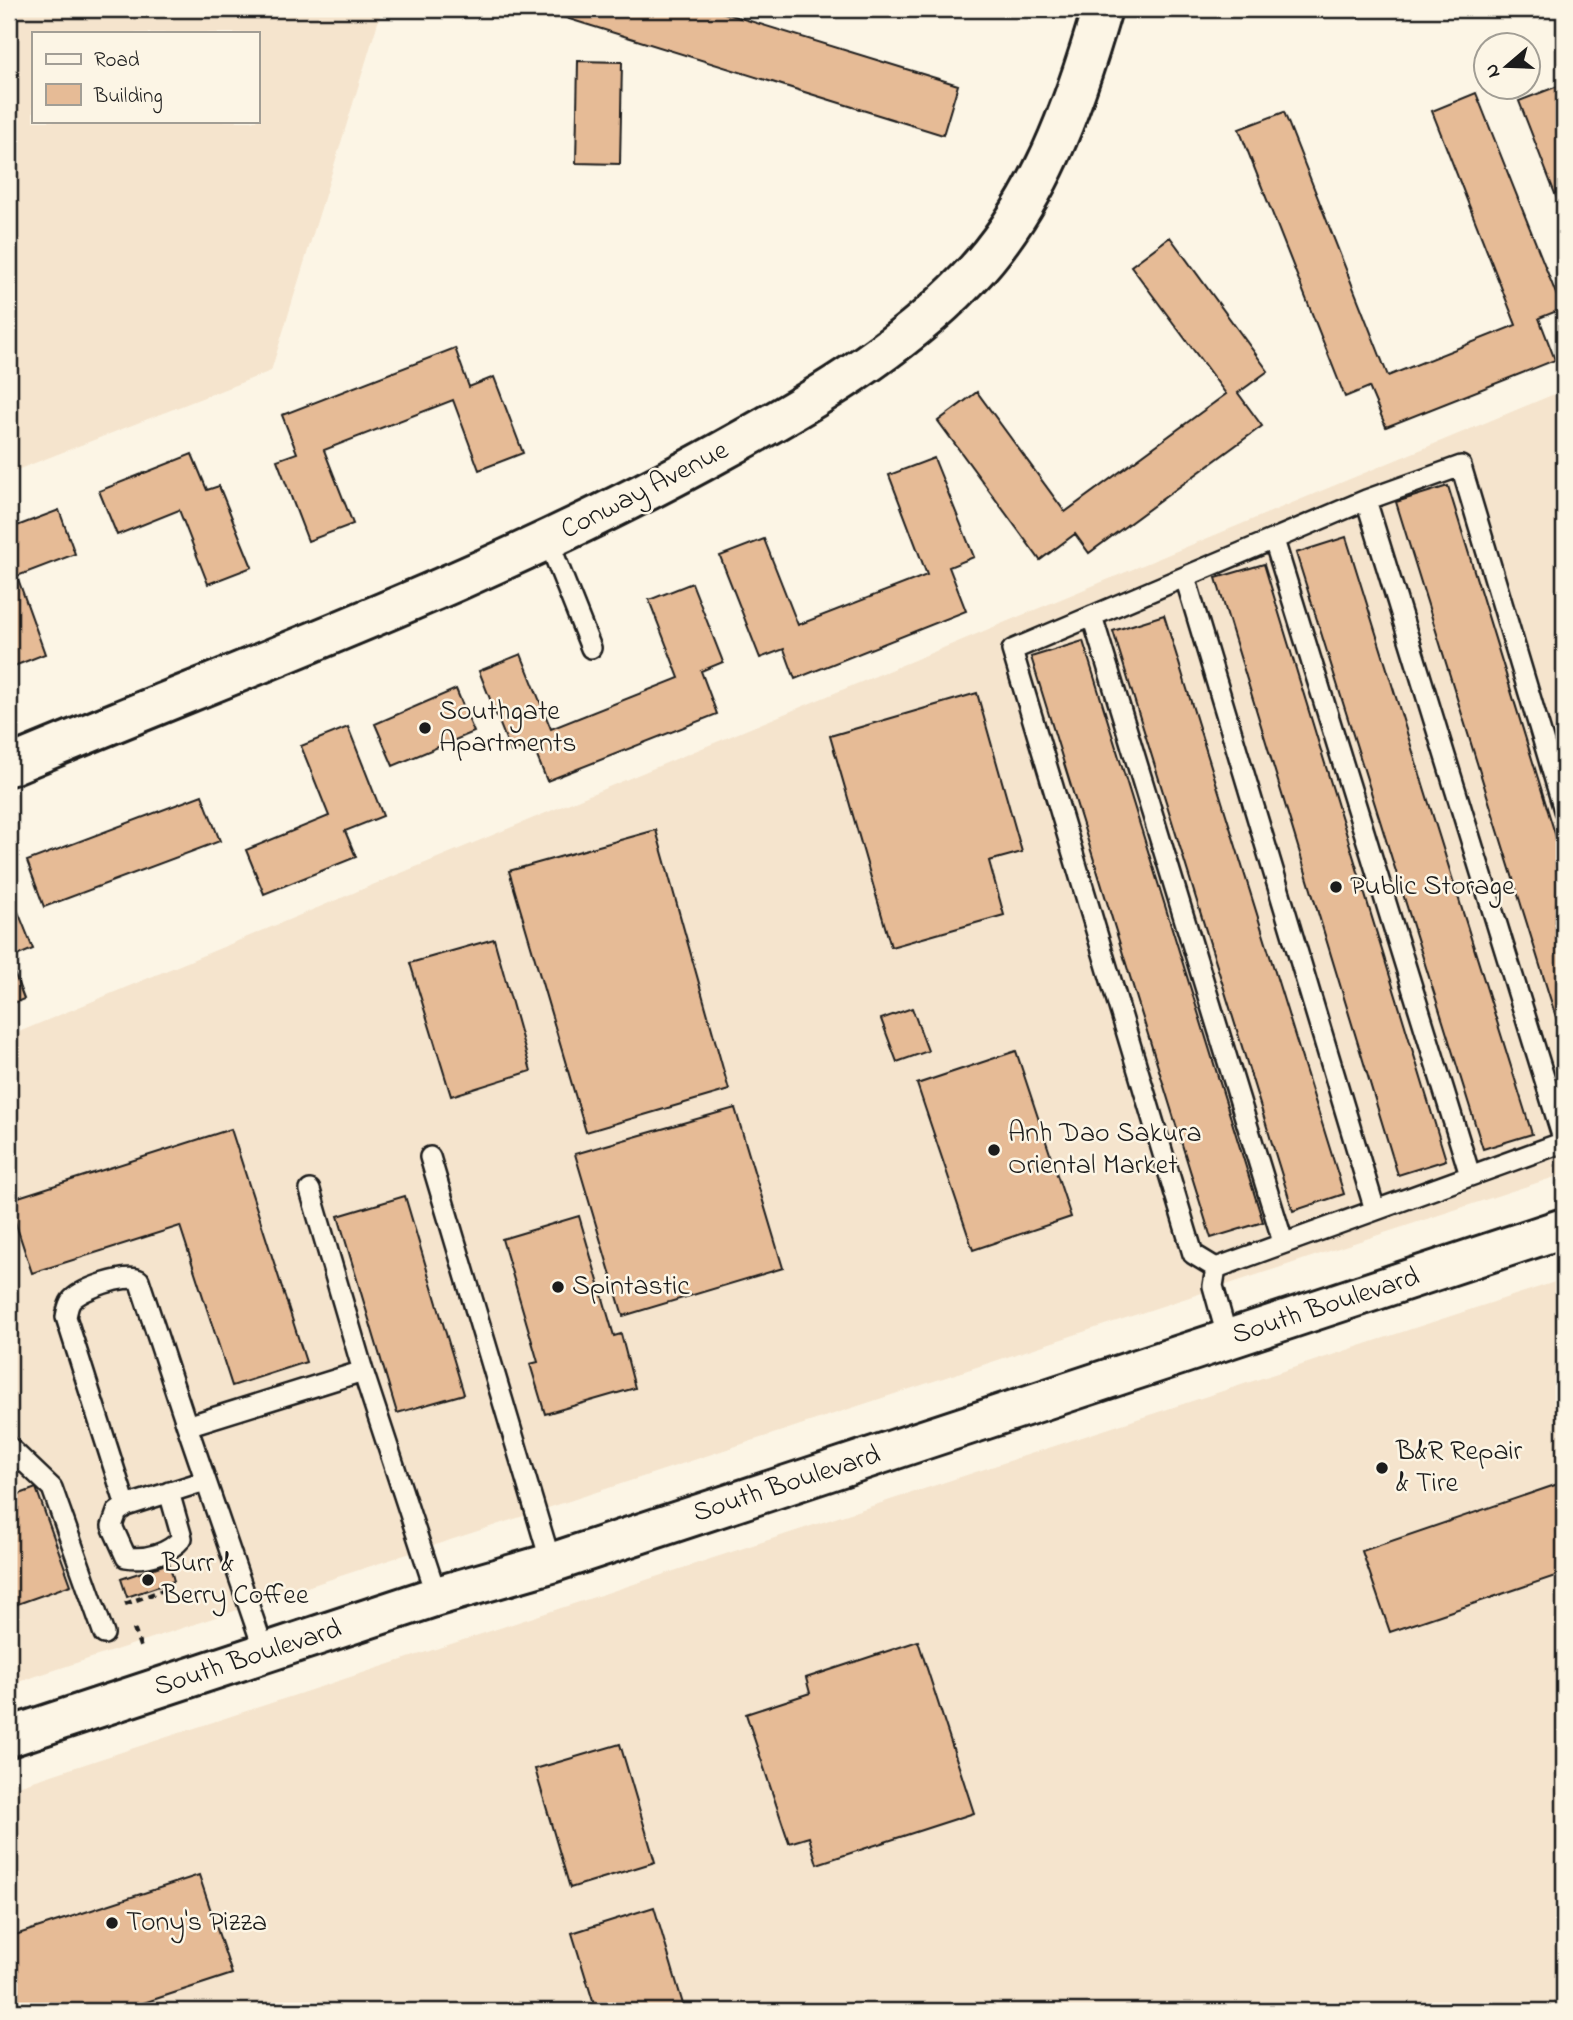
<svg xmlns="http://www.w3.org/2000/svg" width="1573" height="2020" font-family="'Indie Flower',sans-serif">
<rect width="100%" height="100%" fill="#fcf5e5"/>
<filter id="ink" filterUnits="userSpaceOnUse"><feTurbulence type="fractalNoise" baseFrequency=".0143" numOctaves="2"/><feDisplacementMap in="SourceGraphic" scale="14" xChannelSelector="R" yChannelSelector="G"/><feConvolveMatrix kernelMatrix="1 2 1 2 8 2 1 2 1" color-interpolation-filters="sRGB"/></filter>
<g filter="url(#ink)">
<path fill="#f5e4cd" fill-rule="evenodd" d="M 9,9 L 382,9 L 271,371 L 9,473 ZM 33,33 L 257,33 L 257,121 L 33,121 Z
M 1564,390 L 1564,1174 L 9,1685 L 9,1036 Z
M 1564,1279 L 1564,2011 L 9,2011 L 9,1789 Z"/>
<path fill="#e6bb96" stroke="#1c1c1c" stroke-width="2" d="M 537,9 L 711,9 L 958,85 L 943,135 Z
M 578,61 L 622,62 L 620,164 L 576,163 Z
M 1563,84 L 1564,87 L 1564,217 L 1519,101 Z
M 1476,93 L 1562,309 L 1539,318 L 1555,360 L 1386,427 L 1369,387 L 1345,397 L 1239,129 L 1284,112 L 1388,376 L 1516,325 L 1432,111 Z
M 1170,237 L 1268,371 L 1238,393 L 1262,426 L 1089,553 L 1075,534 L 1040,560 L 938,421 L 977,392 L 1065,512 L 1226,394 L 1131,266 Z
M 455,348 L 469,387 L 494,377 L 523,453 L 479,470 L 453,400 L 324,450 L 353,524 L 308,541 L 277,460 L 297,453 L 282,415 Z
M 192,454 L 207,490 L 219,486 L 252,567 L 208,584 L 179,510 L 117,535 L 99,491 Z
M 934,458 L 974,557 L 949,567 L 966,611 L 795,679 L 784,649 L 760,658 L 720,556 L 764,539 L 798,625 L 927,575 L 889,475 Z
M 1448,486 L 1564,863 L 1564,1043 L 1396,502 Z
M 59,510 L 75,554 L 17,576 L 45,654 L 9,668 L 9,529 Z
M 1346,537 L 1532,1134 L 1483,1149 L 1296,553 Z
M 1264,564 L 1446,1160 L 1398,1175 L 1216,578 Z
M 692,583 L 723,662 L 701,671 L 717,714 L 547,781 L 532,744 L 511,752 L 479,671 L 521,654 L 551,729 L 679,678 L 649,600 Z
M 1164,615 L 1344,1194 L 1293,1211 L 1113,631 Z
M 1083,641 L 1263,1222 L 1211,1238 L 1031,657 Z
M 456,689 L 474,732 L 393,766 L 375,724 Z
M 977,693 L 1022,852 L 989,861 L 1004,915 L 891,947 L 830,736 Z
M 348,727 L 383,816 L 345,831 L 356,857 L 264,894 L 246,850 L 329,816 L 301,746 Z
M 202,795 L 220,841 L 44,907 L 27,861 Z
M 656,830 L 729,1090 L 586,1132 L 509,871 Z
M 9,889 L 33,949 L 9,959 L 24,999 L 9,1005 Z
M 494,939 L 531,1071 L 451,1096 L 410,963 Z
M 912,1008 L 928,1051 L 897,1062 L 881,1019 Z
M 1016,1051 L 1071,1217 L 973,1250 L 917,1084 Z
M 735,1108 L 783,1268 L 623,1316 L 575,1154 Z
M 231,1129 L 306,1362 L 232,1386 L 180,1226 L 32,1273 L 9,1203 L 9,1200 Z
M 405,1196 L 464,1394 L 397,1413 L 338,1216 Z
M 579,1216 L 614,1336 L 621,1334 L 635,1388 L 545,1414 L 530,1364 L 538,1362 L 502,1239 Z
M 1564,1482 L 1564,1573 L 1390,1632 L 1362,1551 Z
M 36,1488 L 71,1585 L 9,1607 L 9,1498 Z
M 169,1563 L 174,1581 L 127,1597 L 121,1579 Z
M 918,1641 L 974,1813 L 817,1864 L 809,1837 L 789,1843 L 746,1714 L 810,1693 L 806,1678 Z
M 620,1744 L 655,1862 L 570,1888 L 535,1769 Z
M 199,1875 L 232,1974 L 119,2011 L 9,2011 L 9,1937 Z
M 654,1907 L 685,2011 L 596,2011 L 572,1933 Z"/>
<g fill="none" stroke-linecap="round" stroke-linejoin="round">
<defs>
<path id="service" d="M 1366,500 L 1564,1142
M 548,540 L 591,648
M 1274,540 L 1470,1175
M 1185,577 L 1375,1210
M 1092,616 L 1283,1242
M 430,1157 L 551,1563
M 310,1190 L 363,1371
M 1216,1268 L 1193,1254 L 1012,650 L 1366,500 L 1461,466 L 1564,810
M 1228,1340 L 1213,1286 L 1216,1268 L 1564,1142
M 187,1426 L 139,1280 C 127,1273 80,1289 71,1301 C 68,1305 67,1312 66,1317 L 126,1506 L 205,1481
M 9,1447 L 52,1488 L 104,1634
M 126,1506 L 117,1512 L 112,1526 L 126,1557 C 146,1560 169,1554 182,1538 L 169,1492
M 265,1653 L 187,1426 L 363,1371 L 437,1596"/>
<path id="minor" d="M 9,766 C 248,666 495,577 722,451 C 808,404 899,351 967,280 C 1039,206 1074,106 1102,9"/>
<path id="secondary" d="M 9,1737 L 437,1596 L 551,1563 L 1564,1228"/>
</defs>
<use href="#service" stroke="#1c1c1c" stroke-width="24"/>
<use href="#minor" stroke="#1c1c1c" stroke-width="44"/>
<use href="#secondary" stroke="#1c1c1c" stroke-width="44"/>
<path stroke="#1c1c1c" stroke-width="4.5" stroke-dasharray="7 5" stroke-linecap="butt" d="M 125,1604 L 169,1588
M 134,1629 L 142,1651"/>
<use href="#service" stroke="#fcf5e5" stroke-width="19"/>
<use href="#minor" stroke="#fcf5e5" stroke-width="38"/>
<use href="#secondary" stroke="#fcf5e5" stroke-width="38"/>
</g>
</g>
<g fill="#1c1c1c" stroke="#fcf5e5" stroke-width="2.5">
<circle cx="425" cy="728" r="7"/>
<circle cx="1336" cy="887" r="7"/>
<circle cx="994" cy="1150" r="7"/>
<circle cx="558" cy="1287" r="7"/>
<circle cx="1382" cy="1468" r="7"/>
<circle cx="148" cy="1580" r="7"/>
<circle cx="112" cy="1923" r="7"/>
</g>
<g text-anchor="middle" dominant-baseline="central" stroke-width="5" stroke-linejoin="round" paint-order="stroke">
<g font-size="28" fill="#1c1c1c" stroke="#fcf5e5">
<text transform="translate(645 491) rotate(-27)">Conway Avenue</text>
<text transform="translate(1326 1307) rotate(-18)">South Boulevard</text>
<text transform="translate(787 1485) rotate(-18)">South Boulevard</text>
<text transform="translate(248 1659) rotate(-18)">South Boulevard</text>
</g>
<g font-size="28" fill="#1c1c1c" stroke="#fcf5e5" text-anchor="start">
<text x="439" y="712">Southgate<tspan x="439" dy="32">Apartments</tspan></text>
<text x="1350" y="887">Public Storage</text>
<text x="1008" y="1134">Anh Dao Sakura<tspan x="1008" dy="32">Oriental Market</tspan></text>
<text x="572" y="1287">Spintastic</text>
<text x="1396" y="1452">B&amp;R Repair<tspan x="1396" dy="32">&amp; Tire</tspan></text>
<text x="162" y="1564">Burr &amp;<tspan x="162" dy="32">Berry Coffee</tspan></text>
<text x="126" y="1923">Tony's Pizza</text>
</g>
</g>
<rect width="1573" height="2020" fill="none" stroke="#fcf5e5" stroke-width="35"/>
<rect x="18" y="18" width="1538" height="1985" fill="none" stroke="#1c1c1c" stroke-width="2.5" filter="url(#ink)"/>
<rect x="32" y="32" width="228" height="91" fill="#fcf5e5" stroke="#a29e95" stroke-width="2"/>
<rect x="46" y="54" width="35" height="10" fill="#fcf5e5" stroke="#a29e95" stroke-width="2"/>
<text x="94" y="66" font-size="21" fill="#1c1c1c">Road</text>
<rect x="46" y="84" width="35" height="21" fill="#e6bb96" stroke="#a29e95" stroke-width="2"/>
<text x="94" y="102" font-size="21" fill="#1c1c1c">Building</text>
<g transform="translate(1507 66) rotate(251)"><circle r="33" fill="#fcf5e5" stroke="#a29e95" stroke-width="2"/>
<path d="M0-5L12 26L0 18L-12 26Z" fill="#1c1c1c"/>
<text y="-10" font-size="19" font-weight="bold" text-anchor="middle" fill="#1c1c1c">N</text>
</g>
</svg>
